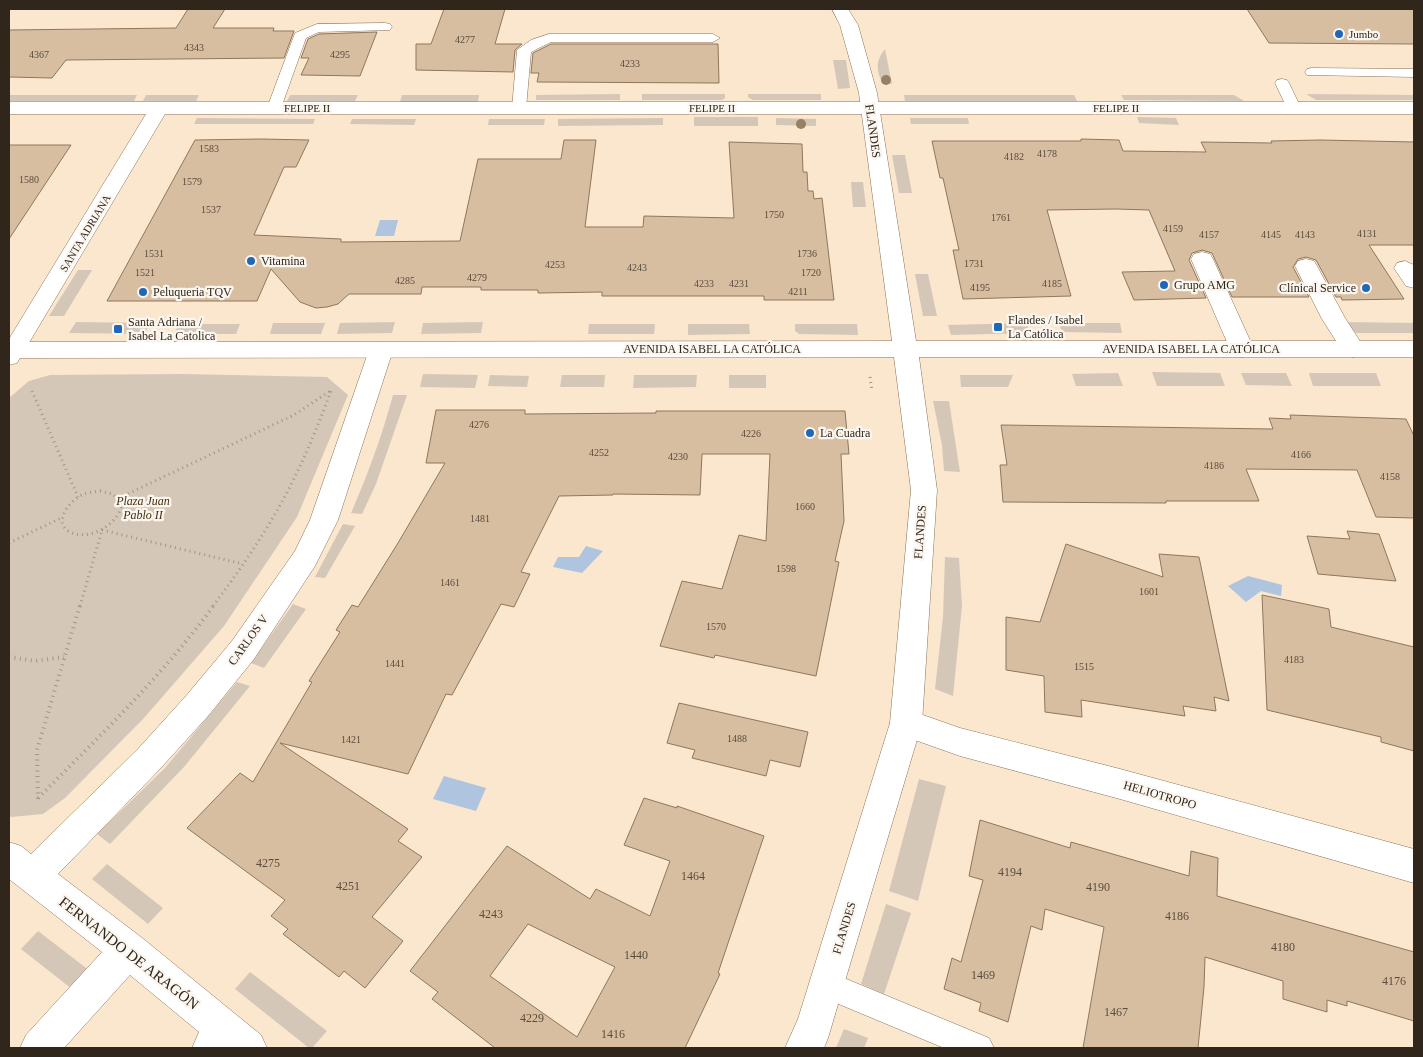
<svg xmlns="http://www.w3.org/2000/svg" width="1423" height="1057" font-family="Georgia,serif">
<rect width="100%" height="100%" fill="#fbe6ce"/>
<path fill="#d5c7b8" d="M 885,49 L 892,84 L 882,82 C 875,69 877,59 885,49 Z
M 833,60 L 846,60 L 850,88 L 838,89 Z
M 620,94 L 620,100 L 536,100 L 536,95 Z
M 642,94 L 725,94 L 725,98 L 722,100 L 642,100 Z
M 748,94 L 821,94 L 821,100 L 753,100 L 748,97 Z
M 1306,94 L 1414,95 L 1414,100 L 1316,100 Z
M 9,95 L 137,95 L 134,101 L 9,101 Z
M 146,95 L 199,95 L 196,101 L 143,101 Z
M 290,95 L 358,95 L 355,101 L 287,101 Z
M 402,95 L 479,95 L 478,102 L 400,102 Z
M 904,95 L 1074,95 L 1077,101 L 905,101 Z
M 1121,95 L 1234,95 L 1244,101 L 1124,100 Z
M 694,117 L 758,117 L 758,126 L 694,126 Z
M 1137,117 L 1176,118 L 1179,125 L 1139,123 Z
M 197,118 L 315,119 L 313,124 L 194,124 Z
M 663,118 L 663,125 L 558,126 L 558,119 Z
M 776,118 L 816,119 L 816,126 L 776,125 Z
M 910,118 L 968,118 L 969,124 L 911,124 Z
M 352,119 L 416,119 L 414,125 L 350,124 Z
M 489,119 L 545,119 L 544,125 L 488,125 Z
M 892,155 L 905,155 L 912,193 L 899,193 Z
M 851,182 L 863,182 L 866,207 L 853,207 Z
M 78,270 L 92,270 L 64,316 L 49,316 Z
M 915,274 L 928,274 L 937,316 L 923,316 Z
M 76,322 L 150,323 L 145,334 L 69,333 Z
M 395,322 L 392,333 L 337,334 L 340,323 Z
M 483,322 L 481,333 L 421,334 L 423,323 Z
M 1344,322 L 1414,323 L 1414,333 L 1356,333 Z
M 273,323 L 325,323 L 321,334 L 270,334 Z
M 1027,323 L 1030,333 L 951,335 L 948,325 Z
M 1059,323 L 1120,323 L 1122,333 L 1062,332 Z
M 179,324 L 240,324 L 236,334 L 174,334 Z
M 589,324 L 655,324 L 654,334 L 588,334 Z
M 688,324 L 749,324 L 750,334 L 688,335 Z
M 795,324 L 857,324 L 858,335 L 799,334 L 795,331 Z
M 1152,372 L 1220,373 L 1225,386 L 1157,386 Z
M 1118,373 L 1123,386 L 1076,386 L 1072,374 Z
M 1241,373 L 1286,373 L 1292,386 L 1246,385 Z
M 1309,373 L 1376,373 L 1381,386 L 1313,386 Z
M 182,374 L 327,377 L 348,395 L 297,517 L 224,626 L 144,718 L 65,798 L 43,814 L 11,817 L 9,816 L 9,398 L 29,381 L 50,375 Z
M 423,374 L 478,375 L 475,388 L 420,387 Z
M 490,375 L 529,376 L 527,387 L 488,386 Z
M 562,375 L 605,375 L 604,387 L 560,387 Z
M 634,375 L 697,375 L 696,387 L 633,388 Z
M 729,375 L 766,375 L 766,388 L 729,388 Z
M 960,375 L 1013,375 L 1008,387 L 961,387 Z
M 393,395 L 407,395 L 376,484 L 362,514 L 351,513 C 368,474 382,436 393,395 Z
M 933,401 L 949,401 L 960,472 L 944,471 L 942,445 Z
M 343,524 L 355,526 L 325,578 L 315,577 Z
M 945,557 L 959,558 L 962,606 L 953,696 L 935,689 L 943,617 Z
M 293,604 L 306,609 L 264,668 L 251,663 Z
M 237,682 L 250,686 L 184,767 L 110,844 L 97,834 L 165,768 Z
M 919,779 L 946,786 L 918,901 L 889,891 Z
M 107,864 L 163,908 L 148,924 L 92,879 Z
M 886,904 L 911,913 L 884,994 L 861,984 Z
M 38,931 L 94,974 L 77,993 L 21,949 Z
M 250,972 L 327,1031 L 312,1048 L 309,1048 L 235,989 Z
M 844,1029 L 868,1038 L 864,1048 L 836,1048 Z"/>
<path fill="#afc4de" d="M 380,220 L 398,220 L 394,236 L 375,236 Z
M 586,546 L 603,551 L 582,573 L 553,567 L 558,557 L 579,557 Z
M 1248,576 L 1282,585 L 1281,596 L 1261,591 L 1246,602 L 1228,586 Z
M 444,776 L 486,788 L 476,811 L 433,799 Z"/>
<path fill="#d8bea1" stroke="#8f775d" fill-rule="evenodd" d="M 188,9 L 225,9 L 213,28 L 274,28 L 273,31 L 294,31 L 284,58 L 66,60 L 52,78 L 9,77 L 9,30 L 176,28 Z
M 444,9 L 505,9 L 495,44 L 522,44 L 515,50 L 513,72 L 416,70 L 416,44 L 431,44 Z
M 1247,9 L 1414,9 L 1414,44 L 1269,43 Z
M 377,32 L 360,76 L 301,75 L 309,58 L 301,58 L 308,39 L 319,34 Z
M 551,44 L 718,44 L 719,83 L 537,82 L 539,73 L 531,73 L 533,53 Z
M 261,139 L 309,140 L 296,167 L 284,167 L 254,235 L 341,239 L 341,242 L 460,241 L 478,159 L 561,159 L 564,140 L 596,140 L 585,227 L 643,227 L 644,216 L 734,218 L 729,142 L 802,144 L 803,172 L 807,172 L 808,191 L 813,191 L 814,199 L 822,198 L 834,300 L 764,300 L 764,296 L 602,296 L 602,292 L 538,293 L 538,290 L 481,290 L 481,287 L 422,287 L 421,294 L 349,294 L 338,304 L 327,307 L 316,308 L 300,302 L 271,269 L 257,301 L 107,301 L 195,140 Z
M 1081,139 L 1119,140 L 1123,151 L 1206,152 L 1201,142 L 1272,143 L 1271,141 L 1320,140 L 1414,142 L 1414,245 L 1369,245 L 1404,299 L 1342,300 L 1341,297 L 1336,297 L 1316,260 L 1306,257 L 1298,259 L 1293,267 L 1309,297 L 1232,297 L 1212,253 L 1202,250 L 1192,253 L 1189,260 L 1206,298 L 1134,300 L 1122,272 L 1175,271 L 1149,210 L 1116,209 L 1047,210 L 1071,296 L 963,299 L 953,250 L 959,250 L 943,178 L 940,178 L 932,141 L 1081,141 Z
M 9,145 L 71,145 L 9,239 Z
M 436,410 L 525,410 L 525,414 L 656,413 L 656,411 L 845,411 L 849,454 L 841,454 L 844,521 L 835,561 L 839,562 L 816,676 L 715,655 L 714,658 L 660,646 L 682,581 L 722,589 L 739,535 L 766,541 L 770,454 L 702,454 L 700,495 L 613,494 L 613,495 L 559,496 L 521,572 L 530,574 L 514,607 L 501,604 L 452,695 L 446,694 L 408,774 L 280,743 L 408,829 L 398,841 L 422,857 L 372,917 L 403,941 L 365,988 L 344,971 L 339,977 L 283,934 L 288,929 L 271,916 L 285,900 L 187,828 L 240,773 L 253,782 L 312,682 L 309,681 L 340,632 L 336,630 L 352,605 L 358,607 L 398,543 L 445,463 L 426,463 Z
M 1290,415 L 1406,419 L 1414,436 L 1414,518 L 1376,517 L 1357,470 L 1246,469 L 1259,501 L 1166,501 L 1166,503 L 1003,502 L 1000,465 L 1007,465 L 1001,425 L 1273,429 L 1269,418 L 1291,419 Z
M 1347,531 L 1379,534 L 1396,581 L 1318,574 L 1307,536 L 1350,539 Z
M 1066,544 L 1163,577 L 1159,554 L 1199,557 L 1229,701 L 1214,697 L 1216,711 L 1183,706 L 1185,716 L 1081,700 L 1082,717 L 1045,712 L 1044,676 L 1006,670 L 1006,617 L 1040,622 Z
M 1262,595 L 1329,609 L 1331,627 L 1414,647 L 1414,751 L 1381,742 L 1381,737 L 1267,710 Z
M 679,703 L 808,732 L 800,767 L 770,760 L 766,776 L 692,758 L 695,750 L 667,743 Z
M 644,798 L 677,808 L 677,806 L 764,836 L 718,973 L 720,974 L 685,1048 L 495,1048 L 432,999 L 438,992 L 410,971 L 507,846 L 590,899 L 596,889 L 650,916 L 670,861 L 624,845 ZM 528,924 L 615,967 L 577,1037 L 490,976 Z
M 980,820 L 1070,848 L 1071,842 L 1189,876 L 1191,851 L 1218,858 L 1217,896 L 1414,952 L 1414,1021 L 1347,1001 L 1347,1006 L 1327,1000 L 1327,1012 L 1283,999 L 1283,981 L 1205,957 L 1204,987 L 1198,1048 L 1083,1048 L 1104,927 L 1045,909 L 1042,930 L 1031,926 L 1008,1022 L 979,1011 L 981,1003 L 944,989 L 952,958 L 961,962 L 983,880 L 969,876 Z"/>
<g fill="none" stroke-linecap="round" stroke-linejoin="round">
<defs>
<path id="lane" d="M 385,23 L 390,24 L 392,27 L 390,30 L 319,32 L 306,38 L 281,108 L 279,111 L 269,111 L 267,108 L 295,33 L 317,24 Z
M 549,34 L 713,34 L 720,38 L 713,42 L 551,42 L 531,52 L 526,108 L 524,111 L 514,111 L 512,108 L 517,50 L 531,40 Z
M 1312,68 L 1414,69 L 1414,77 L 1307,75 L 1305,72 L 1307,69 Z
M 1282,79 L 1287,80 L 1289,83 L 1301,108 L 1299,111 L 1289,111 L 1287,108 L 1275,83 L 1277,80 Z
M 827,971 L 989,1038 L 994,1048 L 944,1048 L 817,995 L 813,985 L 817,975 Z"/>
<path id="street" d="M 9,102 L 1414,102 L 1414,114 L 165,114 L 17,363 L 9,365 L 9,339 L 146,114 L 9,114 Z
M 1202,252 L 1210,254 L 1213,259 L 1254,349 L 1250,355 L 1242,357 L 1234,355 L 1230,349 L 1191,259 L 1194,254 Z
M 1306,259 L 1314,261 L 1317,266 L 1345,318 L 1365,349 L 1361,355 L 1353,357 L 1345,355 L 1322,319 L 1295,266 L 1298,261 Z
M 1405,261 L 1414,265 L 1414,288 L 1406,286 L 1394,268 L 1397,263 Z
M 381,342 L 389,344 L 393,350 L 338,520 L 315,566 L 254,659 L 208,716 L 159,770 L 58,874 L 141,937 L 261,1035 L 267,1048 L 192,1048 L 199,1032 L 130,975 L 64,1048 L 20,1048 L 26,1035 L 102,952 L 9,879 L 9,842 L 21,846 L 31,854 L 137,750 L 186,696 L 232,641 L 295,551 L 310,520 L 369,350 L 373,344 Z
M 906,709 L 960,728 L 1120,769 L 1414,849 L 1414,883 L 1120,799 L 960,756 L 895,733 L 890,723 L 895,713 Z"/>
<path id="secondary" d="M 832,9 L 848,9 L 858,25 L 877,93 L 916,341 L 1414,341 L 1414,357 L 919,357 L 937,490 L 922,723 L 828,1038 L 824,1048 L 785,1048 L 798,1019 L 890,723 L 911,490 L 894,357 L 9,358 L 9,342 L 892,341 L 859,93 L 840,25 Z"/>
</defs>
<use href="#lane" stroke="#8b7359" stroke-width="1"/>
<use href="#street" stroke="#8b7359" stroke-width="1"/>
<use href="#secondary" stroke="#8b7359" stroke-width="1"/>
<path stroke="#a49482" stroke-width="3" stroke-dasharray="1 4" stroke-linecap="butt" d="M 870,377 L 872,391
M 32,391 L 78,497
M 100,491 L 113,494 L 122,504 C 119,524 89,542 70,532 C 51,522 71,499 84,494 C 89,492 95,492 100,491 Z
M 119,498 L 294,415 L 330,391
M 102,530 L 243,564
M 9,543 L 61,518
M 80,606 L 102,530
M 213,606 C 237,574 260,541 279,507 C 300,470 316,431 331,391"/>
<path stroke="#a49482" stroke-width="4" stroke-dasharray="1 4.5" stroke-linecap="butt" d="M 9,657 L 35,661 L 64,657
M 38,798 C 99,737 163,675 214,605
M 38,799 L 37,750 L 80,605"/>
<use href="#lane" fill="#fff" fill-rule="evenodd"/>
<use href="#street" fill="#fff" fill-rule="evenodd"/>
<use href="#secondary" fill="#fff" fill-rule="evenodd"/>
</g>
<g fill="#978063">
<circle cx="886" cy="80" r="5"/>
<circle cx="801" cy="124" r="5"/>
</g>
<g fill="#1f68b8" stroke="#fbf6f0" stroke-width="2">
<circle cx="1339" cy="34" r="5"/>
<circle cx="251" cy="261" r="5"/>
<circle cx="1164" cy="285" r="5"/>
<circle cx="1366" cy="288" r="5"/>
<circle cx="143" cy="292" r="5"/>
<rect x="993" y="322" width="10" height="10" rx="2.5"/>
<rect x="113" y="324" width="10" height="10" rx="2.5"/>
<circle cx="810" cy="433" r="5"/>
</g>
<g text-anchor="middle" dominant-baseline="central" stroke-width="4.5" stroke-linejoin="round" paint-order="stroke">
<g font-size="10" fill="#5a4c3c">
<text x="465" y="39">4277</text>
<text x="194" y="47">4343</text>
<text x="39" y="54">4367</text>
<text x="340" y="54">4295</text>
<text x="630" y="63">4233</text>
<text x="209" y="148">1583</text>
<text x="1047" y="153">4178</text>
<text x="1014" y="156">4182</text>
<text x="29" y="179">1580</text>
<text x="192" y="181">1579</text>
<text x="211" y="209">1537</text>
<text x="774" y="214">1750</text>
<text x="1001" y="217">1761</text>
<text x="1173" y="228">4159</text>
<text x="1367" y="233">4131</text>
<text x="1209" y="234">4157</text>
<text x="1271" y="234">4145</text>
<text x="1305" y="234">4143</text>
<text x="154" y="253">1531</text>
<text x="807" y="253">1736</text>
<text x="974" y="263">1731</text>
<text x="555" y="264">4253</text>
<text x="637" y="267">4243</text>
<text x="145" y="272">1521</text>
<text x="811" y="272">1720</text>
<text x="477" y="277">4279</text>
<text x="405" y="280">4285</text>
<text x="704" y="283">4233</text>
<text x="739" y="283">4231</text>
<text x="1052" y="283">4185</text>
<text x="980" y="287">4195</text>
<text x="798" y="291">4211</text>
<text x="479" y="424">4276</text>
<text x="751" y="433">4226</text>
<text x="599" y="452">4252</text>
<text x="1301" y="454">4166</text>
<text x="678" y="456">4230</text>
<text x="1214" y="465">4186</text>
<text x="1390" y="476">4158</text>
<text x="805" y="506">1660</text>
<text x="480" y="518">1481</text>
<text x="786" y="568">1598</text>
<text x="450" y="582">1461</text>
<text x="1149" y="591">1601</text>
<text x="716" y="626">1570</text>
<text x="1294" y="659">4183</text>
<text x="395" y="663">1441</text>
<text x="1084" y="666">1515</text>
<text x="737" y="738">1488</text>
<text x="351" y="739">1421</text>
</g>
<g font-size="11" fill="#30261b" stroke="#fbf6f0" text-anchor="start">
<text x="1349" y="34">Jumbo</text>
</g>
<g font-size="11" fill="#30261b" stroke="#fbf6f0">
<text x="307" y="108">FELIPE II</text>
<text x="712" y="108">FELIPE II</text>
<text x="1116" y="108">FELIPE II</text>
<text transform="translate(85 233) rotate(-59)">SANTA ADRIANA</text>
</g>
<g font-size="12" fill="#30261b" stroke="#fbf6f0">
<text transform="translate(873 131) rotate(82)">FLANDES</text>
<text x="712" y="349">AVENIDA ISABEL LA CATÓLICA</text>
<text x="1191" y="349">AVENIDA ISABEL LA CATÓLICA</text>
<text transform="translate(920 532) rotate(-86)">FLANDES</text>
<text transform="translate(248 640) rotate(-54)">CARLOS V</text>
<text transform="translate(1160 795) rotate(16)">HELIOTROPO</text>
<text transform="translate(844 928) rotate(-73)">FLANDES</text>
</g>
<g font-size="12" fill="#30261b" stroke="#fbf6f0" text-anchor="start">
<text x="261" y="261">Vitamina</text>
<text x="1174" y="285">Grupo AMG</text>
<text x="1356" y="288" text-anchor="end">Clínical Service</text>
<text x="153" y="292">Peluqueria TQV</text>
<text x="1008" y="320">Flandes / Isabel<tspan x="1008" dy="14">La Católica</tspan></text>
<text x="128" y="322">Santa Adriana /<tspan x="128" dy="14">Isabel La Catolica</tspan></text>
<text x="820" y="433">La Cuadra</text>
</g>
<g font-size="12" font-style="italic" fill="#452c0b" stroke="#fbf6f0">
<text x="143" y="501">Plaza Juan<tspan x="143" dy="14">Pablo II</tspan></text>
</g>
<g font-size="12" fill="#5a4c3c">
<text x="268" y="863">4275</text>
<text x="1010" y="872">4194</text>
<text x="693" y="876">1464</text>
<text x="348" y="886">4251</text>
<text x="1098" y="887">4190</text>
<text x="491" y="914">4243</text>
<text x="1177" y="916">4186</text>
<text x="1283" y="947">4180</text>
<text x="636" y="955">1440</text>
<text x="983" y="975">1469</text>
<text x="1394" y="981">4176</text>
<text x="1116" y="1012">1467</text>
<text x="532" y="1018">4229</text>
<text x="613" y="1034">1416</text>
</g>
<g font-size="15" fill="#30261b" stroke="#fbf6f0">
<text transform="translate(129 953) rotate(38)">FERNANDO DE ARAGÓN</text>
</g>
</g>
<rect width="1423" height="1057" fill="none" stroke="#30261b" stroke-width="20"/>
</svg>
